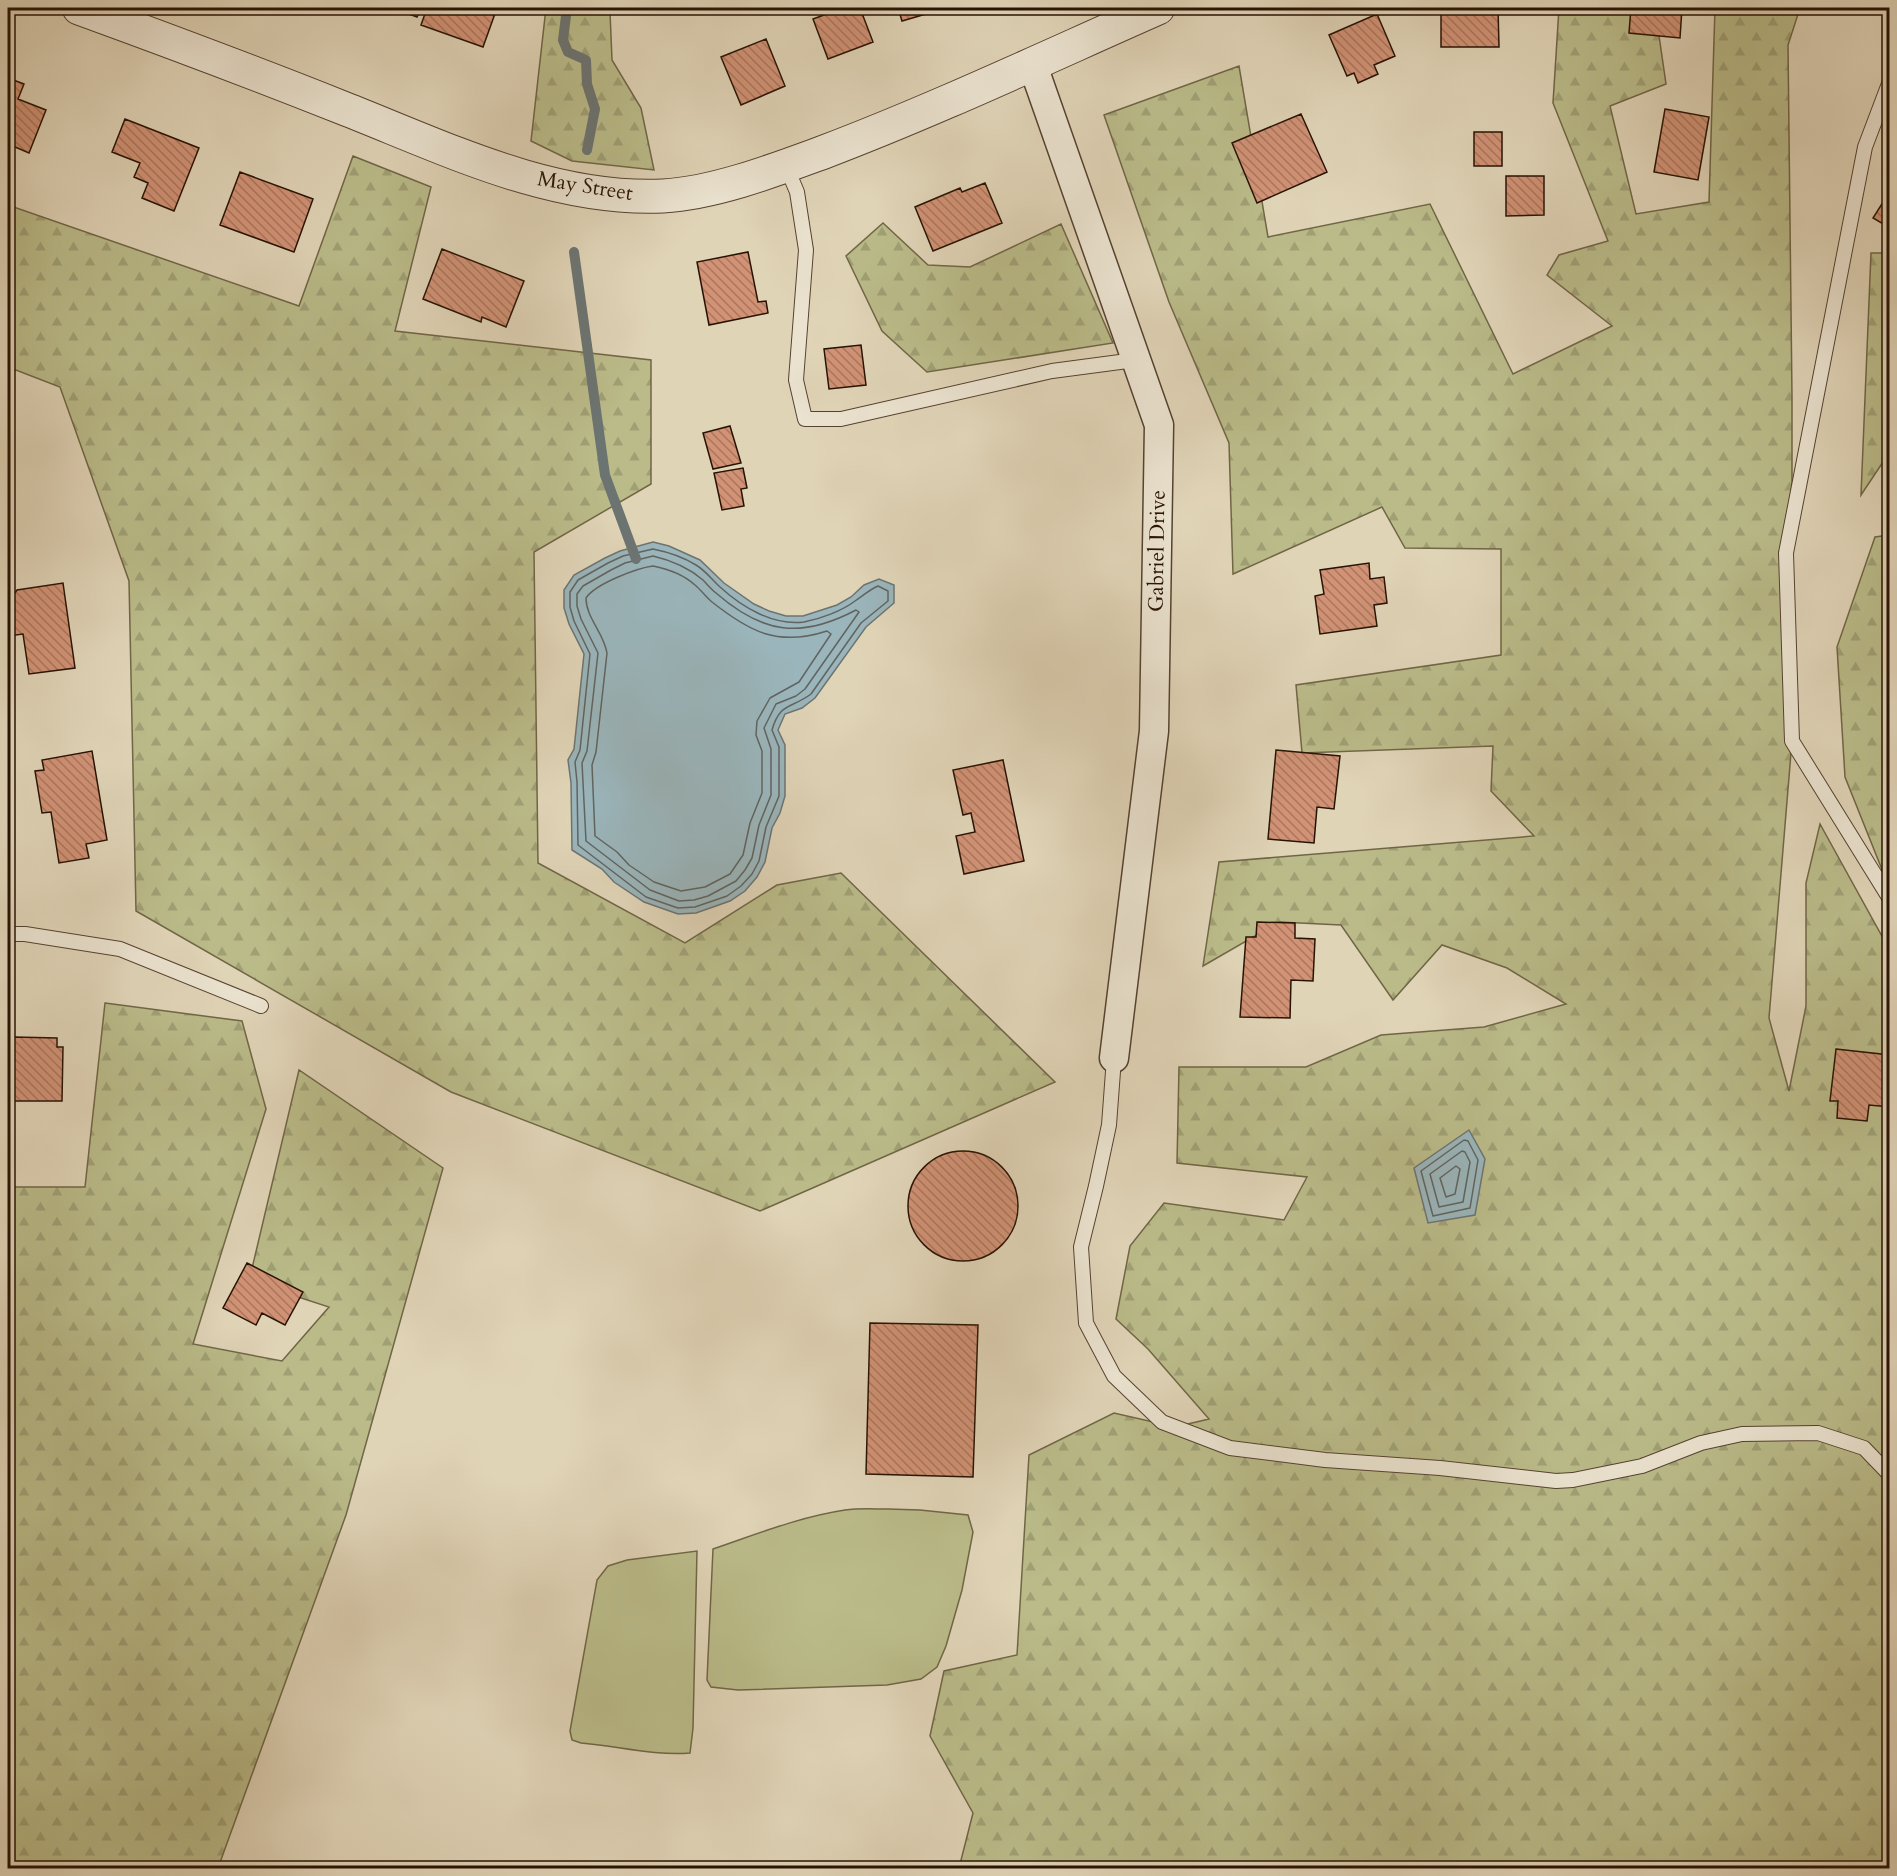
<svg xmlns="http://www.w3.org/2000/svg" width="1897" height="1876" font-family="Cardo,serif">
<defs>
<pattern id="forest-firs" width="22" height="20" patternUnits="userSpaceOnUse" patternTransform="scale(1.5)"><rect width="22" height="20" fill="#babb89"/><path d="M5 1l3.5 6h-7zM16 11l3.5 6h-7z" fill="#a0a075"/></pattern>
<pattern id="building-back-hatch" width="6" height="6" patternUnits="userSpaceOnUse" patternTransform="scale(1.5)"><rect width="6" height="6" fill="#d19275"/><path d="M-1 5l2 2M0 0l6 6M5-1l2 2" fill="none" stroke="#aa765e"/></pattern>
</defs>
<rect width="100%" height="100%" fill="#e0d4b7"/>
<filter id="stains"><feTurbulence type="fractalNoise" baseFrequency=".00333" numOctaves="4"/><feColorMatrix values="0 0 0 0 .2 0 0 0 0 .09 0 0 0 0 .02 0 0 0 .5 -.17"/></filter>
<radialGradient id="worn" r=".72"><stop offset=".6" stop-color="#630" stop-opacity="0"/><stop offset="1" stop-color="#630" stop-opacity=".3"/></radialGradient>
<path fill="#babb89" stroke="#706646" stroke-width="1.5" d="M 888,1509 L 920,1510 L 968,1515 L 973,1532 L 962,1590 L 946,1646 L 937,1667 L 921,1679 L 887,1685 L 738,1690 L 711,1687 L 707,1680 L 713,1549 C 757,1534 799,1517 845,1510 C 859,1508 874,1509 888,1509 Z
M 697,1551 L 693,1728 L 690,1753 C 654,1756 617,1746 581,1743 L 572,1740 L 570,1731 L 597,1580 L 608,1566 L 627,1560 Z"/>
<path fill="url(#forest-firs)" stroke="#706646" stroke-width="1.5" d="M 546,8 L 612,8 L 610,12 L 612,60 L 641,108 L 654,170 L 572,161 L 531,141 Z
M 1559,8 L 1655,8 L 1666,84 L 1610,106 L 1636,214 L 1709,202 L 1715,8 L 1800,8 L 1788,45 L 1792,397 L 1792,741 L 1769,1018 L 1789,1091 L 1806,1006 L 1806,883 L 1820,824 L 1889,949 L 1889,1868 L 959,1868 L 973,1813 L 930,1736 L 944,1671 L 1017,1655 L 1029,1455 L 1114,1413 L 1175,1427 L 1209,1419 L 1148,1349 L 1116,1319 L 1130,1246 L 1164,1203 L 1284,1220 L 1307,1177 L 1177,1163 L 1179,1067 L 1306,1067 L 1381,1035 L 1484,1027 L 1566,1004 L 1507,968 L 1442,945 L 1393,1000 L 1341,925 L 1279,922 L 1203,966 L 1219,862 L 1534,836 L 1491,791 L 1493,746 L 1302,753 L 1296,685 L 1501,655 L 1501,549 L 1405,548 L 1382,507 L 1233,574 L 1229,443 L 1169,302 L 1104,115 L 1239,66 L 1268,237 L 1430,204 L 1513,374 L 1612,326 L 1547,275 L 1559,255 L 1608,241 L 1553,103 Z
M 353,156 L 431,187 L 395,331 L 651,360 L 651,484 L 534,552 L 538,863 L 685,943 L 777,885 L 841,873 L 1055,1082 L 760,1211 L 451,1092 L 136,911 L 129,581 L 60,387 L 8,367 L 8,205 L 299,306 Z
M 883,223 L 928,265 L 970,267 L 1061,224 L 1113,343 L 927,372 L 882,331 L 846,256 Z
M 1871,253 L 1889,253 L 1889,453 L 1861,495 Z
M 1889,535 L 1889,887 L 1845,777 L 1837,647 L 1875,537 Z
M 105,1003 L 242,1021 L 266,1109 L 193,1344 L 282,1361 L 329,1307 L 249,1281 L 299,1070 L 443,1168 L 346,1515 L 218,1868 L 8,1868 L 8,1187 L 85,1187 Z"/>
<path fill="#9ab5bb" stroke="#6c7472" stroke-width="1.5" d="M 653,542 L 669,546 L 700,560 L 724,583 L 754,604 L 769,611 L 786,616 L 803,616 L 837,605 L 851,597 L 864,585 L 879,579 L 894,585 L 894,603 L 866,627 L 815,698 L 802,708 L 785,714 L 778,730 L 785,745 L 785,796 L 780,813 L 772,828 L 765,862 L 757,877 L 745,891 L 730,901 L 696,913 L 678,914 L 644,902 L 614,882 L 602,869 L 572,850 L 571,783 L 568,760 L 574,749 L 584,654 L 569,624 L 564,608 L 564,590 L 574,575 L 605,558 L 620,551 Z
M 1469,1130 L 1485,1159 L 1475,1215 L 1428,1223 L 1414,1168 Z"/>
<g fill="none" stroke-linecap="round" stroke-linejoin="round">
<path stroke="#606460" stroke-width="1.5" d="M 653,549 C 668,552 683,557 696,565 C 706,571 712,580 720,587 C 742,607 773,626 804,622 C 820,619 842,611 855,601 C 864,595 869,590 878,586 L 888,591 L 888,601 L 861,623 L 811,694 C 791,709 780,702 772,730 L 779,747 L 779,796 L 766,827 L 759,861 L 752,874 L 741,886 L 727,896 L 695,907 L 678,908 L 646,897 L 578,845 L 577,782 L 575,762 L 580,750 L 590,654 L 574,621 L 570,607 L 570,592 L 578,580 L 608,563 L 623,556 Z
M 653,556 C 670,560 689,568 703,580 C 707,584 711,589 716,593 C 763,634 801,639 856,610 L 859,612 L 805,689 L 796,696 L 776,704 L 764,728 L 771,749 L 771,795 L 759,825 L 752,858 L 745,870 L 736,881 L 708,896 L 694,900 L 679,901 L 650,890 L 586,841 L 582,763 L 587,751 L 598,653 L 581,619 L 577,606 L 577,594 L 583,586 L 611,570 L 625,563 Z
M 653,566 C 668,569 684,575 695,585 C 701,590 706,597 712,602 C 750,632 778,647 827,631 L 831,634 L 799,682 L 770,698 L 757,721 L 756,735 L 762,751 L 762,793 L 750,823 L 743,855 L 730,874 L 705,887 L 681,891 L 654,882 L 629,865 L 617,852 L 595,836 L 592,765 L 596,752 L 607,653 C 604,633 586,618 586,598 C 595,584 637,568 653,566 Z
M 1464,1140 L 1468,1141 L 1478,1160 L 1470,1208 L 1433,1216 L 1421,1171 Z
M 1462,1151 L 1465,1152 L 1470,1162 L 1463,1202 L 1439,1207 L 1430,1174 Z
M 1456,1166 L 1460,1169 L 1455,1194 L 1446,1197 L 1440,1178 Z"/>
<path stroke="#6c7472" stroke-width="10" d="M 567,8 L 563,40 L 568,52 L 586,60 L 587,84 L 595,109 L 587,150
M 574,252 L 605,475 L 636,559"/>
</g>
<path fill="url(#building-back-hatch)" stroke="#271204" stroke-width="1.5" d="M 393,8 L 421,8 L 417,17 Z
M 427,8 L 497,8 L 483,47 L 421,25 Z
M 843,8 L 860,8 L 873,42 L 828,59 L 813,19 Z
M 898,8 L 924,8 L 926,14 L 902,21 Z
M 1441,8 L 1498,8 L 1499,47 L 1441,47 Z
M 1631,8 L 1682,8 L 1680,38 L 1629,33 Z
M 1377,14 L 1395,56 L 1374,65 L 1378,74 L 1358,83 L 1354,73 L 1347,76 L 1329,35 Z
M 766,39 L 785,86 L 741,105 L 721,57 Z
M 8,78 L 24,84 L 18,99 L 46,110 L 29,153 L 8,144 Z
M 1665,109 L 1709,117 L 1698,180 L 1654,172 Z
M 1301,114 L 1327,172 L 1257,203 L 1232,143 Z
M 125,119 L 199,148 L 174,211 L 142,198 L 148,183 L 134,177 L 140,163 L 112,152 Z
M 1474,132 L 1502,132 L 1502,166 L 1474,166 Z
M 240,172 L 313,199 L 294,252 L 220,225 Z
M 1506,176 L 1544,176 L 1544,215 L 1506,216 Z
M 985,183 L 1002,223 L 933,251 L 915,207 L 960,188 L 962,192 Z
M 1890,191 L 1890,228 L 1873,218 Z
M 442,249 L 524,281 L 506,327 L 482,317 L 481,322 L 423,299 Z
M 748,252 L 758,302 L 766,301 L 768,313 L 709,325 L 697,262 Z
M 861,345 L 866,385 L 829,389 L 824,349 Z
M 730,426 L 741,463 L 713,469 L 703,433 Z
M 743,468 L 747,488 L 741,489 L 744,506 L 722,510 L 714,473 Z
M 1369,563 L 1370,579 L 1384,577 L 1387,603 L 1374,605 L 1377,626 L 1320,634 L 1315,596 L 1324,594 L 1320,570 Z
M 63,583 L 75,668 L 29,674 L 23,634 L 8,636 L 8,595 L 14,594 L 17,590 Z
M 1276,750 L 1340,756 L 1334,809 L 1317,807 L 1314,843 L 1268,839 Z
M 92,751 L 107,840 L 86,844 L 89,858 L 59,863 L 51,812 L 42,813 L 35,771 L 44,770 L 42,760 Z
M 1003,760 L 1024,861 L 964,874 L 956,836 L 975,832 L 971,813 L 963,815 L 953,770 Z
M 1257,922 L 1295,923 L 1295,938 L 1315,939 L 1313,981 L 1291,980 L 1290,1018 L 1240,1017 L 1246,937 L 1256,937 Z
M 14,1037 L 57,1038 L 57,1047 L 63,1047 L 62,1101 L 8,1101 L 8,1048 L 14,1048 Z
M 1836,1049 L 1890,1055 L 1890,1107 L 1869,1105 L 1867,1121 L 1837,1118 L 1838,1101 L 1830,1101 Z
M908 1206a55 55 0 1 1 110 0a55 55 0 1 1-110 0Z
M 247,1263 L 303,1292 L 285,1325 L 262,1313 L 256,1325 L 223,1308 Z
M 870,1323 L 978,1325 L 973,1477 L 866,1474 Z"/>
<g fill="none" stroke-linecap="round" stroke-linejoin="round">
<defs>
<path id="service" d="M 1890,81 L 1865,147 L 1786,553 L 1792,741 L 1890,899
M 786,166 L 797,192 L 806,250 L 796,380 L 805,419 L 841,419 L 1052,371 L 1135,360
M 8,934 L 25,934 L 120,949 L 261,1006
M 1114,1058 L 1109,1125 L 1096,1186 L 1081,1247 L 1086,1323 L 1114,1376 L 1162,1422 L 1230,1448 L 1325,1460 L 1440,1468 L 1556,1481 L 1573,1480 L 1642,1466 L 1701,1443 L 1742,1434 L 1818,1433 L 1864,1448 L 1890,1475"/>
<path id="minor" d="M 1032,63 L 1159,425 L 1154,731 L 1114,1058"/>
<path id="tertiary" d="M 79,8 C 167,40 255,73 343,108 C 445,148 551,201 663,196 C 715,193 775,170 824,152 C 937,109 1047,57 1158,8"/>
</defs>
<use href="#service" stroke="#554231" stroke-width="16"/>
<use href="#minor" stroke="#554231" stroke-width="31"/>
<use href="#tertiary" stroke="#554231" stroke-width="35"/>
<use href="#service" stroke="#ebe3d0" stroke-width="14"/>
<use href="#minor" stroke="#ebe3d0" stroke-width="28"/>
<use href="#tertiary" stroke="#ebe3d0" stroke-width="33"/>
</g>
<g text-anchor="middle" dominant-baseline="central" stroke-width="4.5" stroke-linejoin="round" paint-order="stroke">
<g font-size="21" fill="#271204" stroke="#ebe3d0">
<text transform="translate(585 186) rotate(9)">May Street</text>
<text transform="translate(1157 551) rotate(-89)">Gabriel Drive</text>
</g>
</g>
<rect width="1897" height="1876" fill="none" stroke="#e0d4b7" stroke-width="30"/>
<rect x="9" y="9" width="1879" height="1858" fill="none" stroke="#271204" stroke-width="3"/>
<rect x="15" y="15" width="1867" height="1846" fill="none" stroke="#271204" stroke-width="1.5"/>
<rect width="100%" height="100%" filter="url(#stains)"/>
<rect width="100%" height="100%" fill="url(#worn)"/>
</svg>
